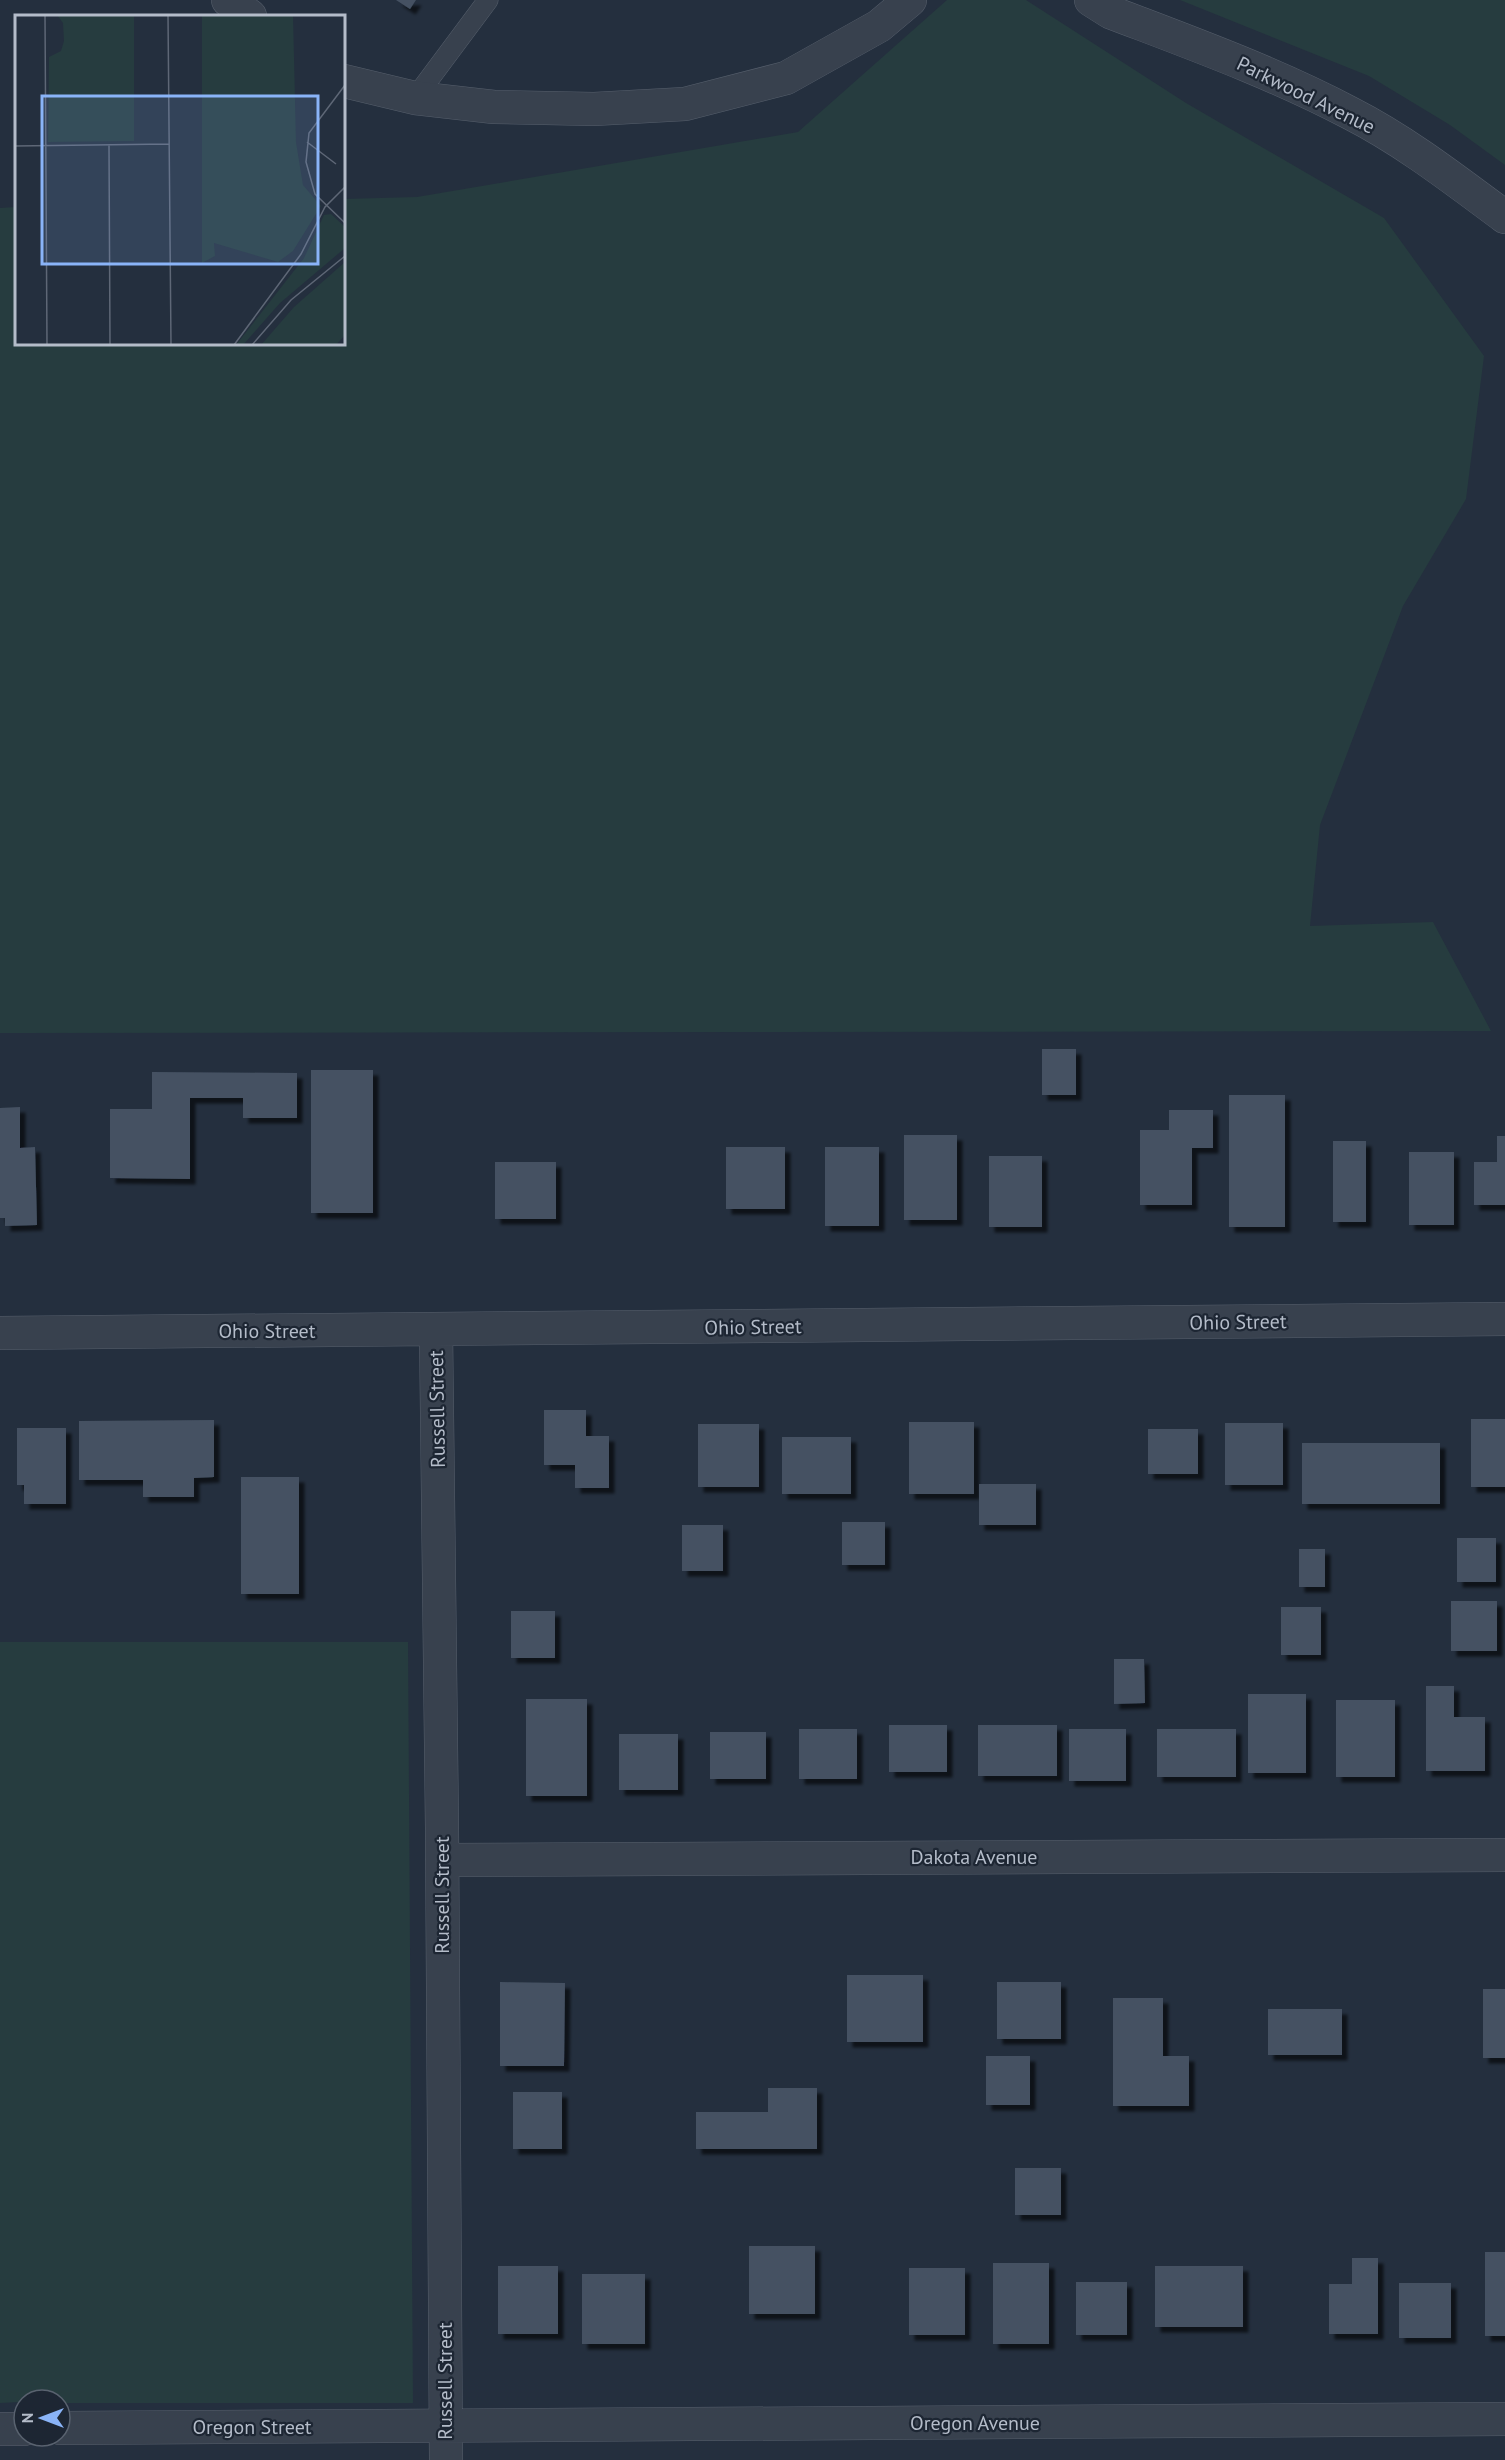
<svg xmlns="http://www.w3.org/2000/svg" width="1505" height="2460" font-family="'PT Sans',sans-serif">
<defs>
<filter id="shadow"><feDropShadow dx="5.5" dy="5.5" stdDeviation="1.5" flood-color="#0009"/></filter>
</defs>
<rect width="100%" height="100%" fill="#242f3e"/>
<path fill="#263c3f" d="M 947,0 L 1026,0 L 1186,103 L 1384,218 L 1484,356 L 1466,499 L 1403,606 L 1320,825 L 1310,926 L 1433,922 L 1491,1031 L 0,1033 L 0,208 L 16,207 L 16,344 L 344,344 L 344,199 L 417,197 L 798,132 Z
M 1180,0 L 1505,0 L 1505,165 L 1450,125 L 1369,76 Z
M 0,1642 L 408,1642 L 413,2403 L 60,2403 L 60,2400 L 0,2403 Z"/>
<path fill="#455162" filter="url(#shadow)" d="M 396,0 L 416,0 L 410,9 Z
M 1042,1049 L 1076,1049 L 1076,1095 L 1042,1095 Z
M 311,1070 L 373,1070 L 373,1213 L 311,1213 Z
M 152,1072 L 297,1073 L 297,1118 L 243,1118 L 243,1098 L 190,1098 L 190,1179 L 110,1178 L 110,1109 L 152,1109 Z
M 1229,1095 L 1285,1095 L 1285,1227 L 1229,1227 Z
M 20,1107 L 20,1148 L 35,1147 L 37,1225 L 5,1226 L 5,1218 L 0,1218 L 0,1108 Z
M 1169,1110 L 1213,1110 L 1213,1148 L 1192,1148 L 1192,1205 L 1140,1205 L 1140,1130 L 1169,1130 Z
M 904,1135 L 957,1135 L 957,1220 L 904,1220 Z
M 1497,1136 L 1505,1136 L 1505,1205 L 1474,1205 L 1474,1162 L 1497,1162 Z
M 1333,1141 L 1366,1141 L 1366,1222 L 1333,1222 Z
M 726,1147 L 785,1147 L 785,1209 L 726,1209 Z
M 825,1147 L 879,1147 L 879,1226 L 825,1226 Z
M 1409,1152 L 1454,1152 L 1454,1225 L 1409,1225 Z
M 989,1156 L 1042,1156 L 1042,1227 L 989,1227 Z
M 495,1162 L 556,1162 L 556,1219 L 495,1219 Z
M 544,1410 L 586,1410 L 586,1436 L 609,1436 L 609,1488 L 575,1488 L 575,1465 L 544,1465 Z
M 1471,1419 L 1505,1419 L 1505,1487 L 1471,1487 Z
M 214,1420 L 214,1477 L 194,1478 L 194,1497 L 143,1497 L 143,1480 L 79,1480 L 79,1421 Z
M 909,1422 L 974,1422 L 974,1494 L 909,1494 Z
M 1225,1423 L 1283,1423 L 1283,1485 L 1225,1485 Z
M 698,1424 L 759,1424 L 759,1487 L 698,1487 Z
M 17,1428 L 66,1428 L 66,1504 L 24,1504 L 24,1485 L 17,1485 Z
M 1148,1429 L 1198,1429 L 1198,1474 L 1148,1474 Z
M 782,1437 L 851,1437 L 851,1494 L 782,1494 Z
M 1302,1443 L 1440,1443 L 1440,1504 L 1302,1504 Z
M 241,1477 L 299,1477 L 299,1594 L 241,1594 Z
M 979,1484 L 1036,1484 L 1036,1525 L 979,1525 Z
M 842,1522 L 885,1522 L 885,1565 L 842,1565 Z
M 682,1525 L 723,1525 L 723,1571 L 682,1571 Z
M 1457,1538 L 1496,1538 L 1496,1582 L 1457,1582 Z
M 1299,1549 L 1325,1549 L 1325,1587 L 1299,1587 Z
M 1451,1601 L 1497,1601 L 1497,1651 L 1451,1651 Z
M 1281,1607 L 1321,1607 L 1321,1655 L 1281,1655 Z
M 511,1611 L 555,1611 L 555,1658 L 511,1658 Z
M 1114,1659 L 1144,1659 L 1145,1703 L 1114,1704 Z
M 1426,1686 L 1454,1686 L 1454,1717 L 1485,1717 L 1485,1771 L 1426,1771 Z
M 1248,1694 L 1306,1694 L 1306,1773 L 1248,1773 Z
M 526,1699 L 587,1699 L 587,1796 L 526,1796 Z
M 1336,1700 L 1395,1700 L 1395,1777 L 1336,1777 Z
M 889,1725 L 947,1725 L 947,1772 L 889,1772 Z
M 978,1725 L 1057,1725 L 1057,1776 L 978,1776 Z
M 799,1729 L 857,1729 L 857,1779 L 799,1779 Z
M 1069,1729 L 1126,1729 L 1126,1781 L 1069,1781 Z
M 1157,1729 L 1236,1729 L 1236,1777 L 1157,1777 Z
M 710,1732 L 766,1732 L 766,1779 L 710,1779 Z
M 619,1734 L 678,1734 L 678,1790 L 619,1790 Z
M 847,1975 L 923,1975 L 923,2042 L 847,2042 Z
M 500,1982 L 565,1983 L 564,2066 L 500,2066 Z
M 997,1982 L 1061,1982 L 1061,2039 L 997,2039 Z
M 1483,1989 L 1505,1989 L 1505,2058 L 1483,2058 Z
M 1113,1998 L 1163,1998 L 1163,2056 L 1189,2056 L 1189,2106 L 1113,2106 Z
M 1268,2009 L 1342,2009 L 1342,2055 L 1268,2055 Z
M 986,2056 L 1030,2056 L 1030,2105 L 986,2105 Z
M 768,2088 L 817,2088 L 817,2149 L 696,2149 L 696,2112 L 768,2112 Z
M 513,2092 L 562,2092 L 562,2149 L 513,2149 Z
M 1015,2168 L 1061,2168 L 1061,2215 L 1015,2215 Z
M 749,2246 L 815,2246 L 815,2314 L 749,2314 Z
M 1485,2252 L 1505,2252 L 1505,2336 L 1485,2336 Z
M 1352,2258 L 1378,2258 L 1378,2334 L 1329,2334 L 1329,2284 L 1352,2284 Z
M 993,2263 L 1049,2263 L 1049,2344 L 993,2344 Z
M 498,2266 L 558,2266 L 558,2334 L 498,2334 Z
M 1155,2266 L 1243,2266 L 1243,2327 L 1155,2327 Z
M 909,2268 L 965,2268 L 965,2335 L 909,2335 Z
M 582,2274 L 645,2274 L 645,2344 L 582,2344 Z
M 1076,2282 L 1127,2282 L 1127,2335 L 1076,2335 Z
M 1399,2283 L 1451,2283 L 1451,2338 L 1399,2338 Z"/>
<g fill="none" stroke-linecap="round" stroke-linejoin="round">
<defs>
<path id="service" d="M 415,98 L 488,0"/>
<path id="minor" d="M 228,0 L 250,16
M 344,81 L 415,98 L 494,107 L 594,109 L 685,104 L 786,78 L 879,26 L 910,0
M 436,1330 L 442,1828 L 446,2460
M 0,1333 L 1505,1319
M 442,1860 L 1505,1855
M 60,2428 L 1505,2419
M 0,2429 L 24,2429"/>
<path id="tertiary" d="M 1091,0 L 1110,12 C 1191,43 1272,72 1350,113 C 1405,141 1455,180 1505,217"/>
</defs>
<use href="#service" stroke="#565f6c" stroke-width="21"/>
<use href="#minor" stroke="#565f6c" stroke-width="34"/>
<use href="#tertiary" stroke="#565f6c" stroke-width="34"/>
<use href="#service" stroke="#38414e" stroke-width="20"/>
<use href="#minor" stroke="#38414e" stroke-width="33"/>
<use href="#tertiary" stroke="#38414e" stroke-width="33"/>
</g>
<g text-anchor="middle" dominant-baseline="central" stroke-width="4.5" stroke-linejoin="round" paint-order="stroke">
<g font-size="20" fill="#b4bcc9" stroke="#1d2633">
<text transform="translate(1306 95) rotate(26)">Parkwood Avenue</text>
<text transform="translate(1238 1322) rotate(-1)">Ohio Street</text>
<text transform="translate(753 1327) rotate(-1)">Ohio Street</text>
<text x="267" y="1331">Ohio Street</text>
<text transform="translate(437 1409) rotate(-91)">Russell Street</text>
<text x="974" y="1857">Dakota Avenue</text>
<text transform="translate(442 1895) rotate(-90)">Russell Street</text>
<text transform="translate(445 2381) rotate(-90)">Russell Street</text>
<text x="975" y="2423">Oregon Avenue</text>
<text x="252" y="2427">Oregon Street</text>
</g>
</g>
<g transform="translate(15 15)">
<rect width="330" height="330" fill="#242f3e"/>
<path d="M 42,0 L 119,0 L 119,126 L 33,127 L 34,42 L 46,36 L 49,26 L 48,8 ZM 187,0 L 278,0 L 281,127 L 288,170 L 306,191 L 278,236 L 263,247 L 199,228 L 200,241 L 187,248 ZM 316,199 L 330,212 L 330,233 L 265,288 L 228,330 L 221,330 L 289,243 L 309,200 ZM 330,247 L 330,320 L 321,330 L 246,330 L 279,292 Z" fill="#263c3f"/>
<path fill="none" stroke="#5e6776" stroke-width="1.5" d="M 30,0 L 32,330M 153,0 L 156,330M 330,70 L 294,118 L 291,147 L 300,179 L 330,208M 292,127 L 321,149M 94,130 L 95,330M 0,131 L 154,129M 219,330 L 286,239 L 310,192 L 330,172M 237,330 L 276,285 L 330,241"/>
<path fill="#8ab4f8" fill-opacity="0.15" stroke="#8ab4f8" stroke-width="3" d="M 27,81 L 303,81 L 303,249 L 27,249 Z"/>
<rect width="330" height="330" fill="none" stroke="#b4bcc9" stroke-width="3"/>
</g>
<g transform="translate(42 2418) rotate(270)"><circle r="28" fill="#1d2633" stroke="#59626f" stroke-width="1.5"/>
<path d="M0-4.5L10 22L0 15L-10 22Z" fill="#8ab4f8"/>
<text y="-9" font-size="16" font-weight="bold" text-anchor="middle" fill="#b4bcc9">N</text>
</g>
</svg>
